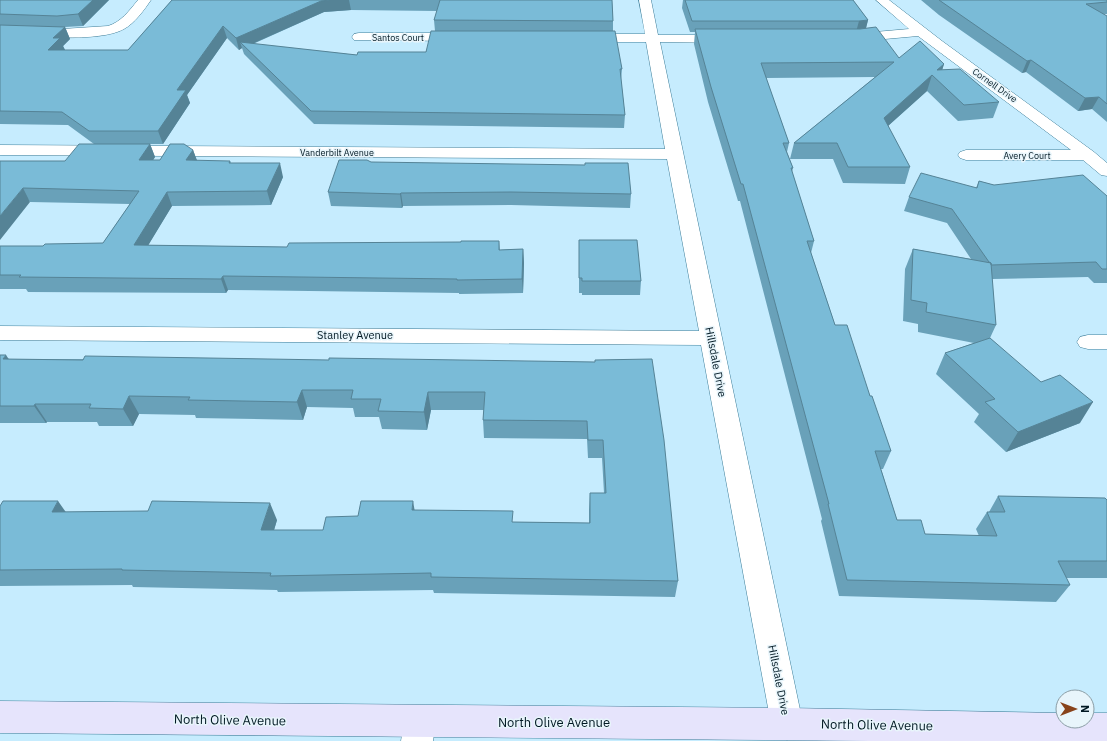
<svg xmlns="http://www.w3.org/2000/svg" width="1107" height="741" font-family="'IBM Plex Sans',sans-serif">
<rect width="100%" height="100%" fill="#c6ecfe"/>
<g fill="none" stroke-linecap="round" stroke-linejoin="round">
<defs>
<path id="street" d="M 138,0 L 151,0 C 144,10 135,23 124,29 C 100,43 29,36 0,35 L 0,27 L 62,29 L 108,26 C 121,22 129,11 138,0 Z
M 639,0 L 651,0 L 658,35 L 724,35 L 729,36 L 731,39 L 729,42 L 724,43 L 660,42 L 803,724 L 798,735 L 787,740 L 776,735 L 771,724 L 701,345 L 0,340 L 0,326 L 699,331 L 667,159 L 0,155 L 0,145 L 665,149 L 646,42 L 586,42 L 581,41 L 579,38 L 581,35 L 586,34 L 645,34 Z
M 876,0 L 889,0 L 942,41 L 1094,152 L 1107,163 L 1107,176 L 1101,175 L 1083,160 L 966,160 L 960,158 L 958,155 L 960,152 L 966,150 L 1071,150 L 918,36 L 852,42 L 847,41 L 845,38 L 847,35 L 852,34 L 909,29 Z
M 359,33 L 460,33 L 465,34 L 467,37 L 465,40 L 460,41 L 354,40 L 352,37 L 354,34 Z
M 1088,335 L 1107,335 L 1107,349 L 1088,349 L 1080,347 L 1077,342 L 1080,337 Z
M 420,706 L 431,711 L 436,722 L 433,741 L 401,741 L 404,722 L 409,711 Z"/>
<path id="secondary" d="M 0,701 L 787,708 L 1063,713 L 1063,721 L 1087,721 L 1087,713 L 1107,713 L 1107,741 L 870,741 L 0,733 Z"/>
</defs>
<use href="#street" stroke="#3e7e99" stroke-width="1"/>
<use href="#secondary" stroke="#3e7e99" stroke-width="1"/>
<use href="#street" fill="#fff" fill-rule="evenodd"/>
<use href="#secondary" fill="#e6e4fc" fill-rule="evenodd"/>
</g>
<path fill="#69a1b9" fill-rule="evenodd" d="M 0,0 L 109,0 L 83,26 L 65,27 L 70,39 L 63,46 L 65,50 L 64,50 L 128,50 L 172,0 L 612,0 L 613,21 L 613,31 L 622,69 L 621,80 L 625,115 L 624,128 L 314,124 L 244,54 L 242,48 L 239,50 L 227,38 L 187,95 L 190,103 L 163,144 L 150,144 L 155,157 L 153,160 L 160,160 L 193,150 L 197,161 L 230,161 L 231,163 L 283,177 L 271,205 L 172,206 L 148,245 L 287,247 L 461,242 L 499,241 L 500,250 L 523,249 L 524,263 L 523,293 L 459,294 L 459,293 L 228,290 L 226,293 L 28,292 L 26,289 L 0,289 L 0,246 L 43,246 L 103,243 L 130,204 L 30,202 L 0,161 L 65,161 L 94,144 L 68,125 L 0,124 ZM 351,10 L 437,11 L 434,20 L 435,31 L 426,52 L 357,55 L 253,44 L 324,12 Z
M 683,0 L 853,0 L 868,20 L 866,28 L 899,58 L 944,64 L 942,70 L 999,102 L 993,118 L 958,121 L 927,91 L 888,126 L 910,167 L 905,184 L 843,183 L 833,159 L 790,159 L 794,143 L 875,77 L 766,78 L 789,143 L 787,152 L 793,168 L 792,172 L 814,241 L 811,253 L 835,325 L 870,396 L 891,451 L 883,469 L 881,469 L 897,520 L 925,534 L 979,536 L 976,529 L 987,512 L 989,512 L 998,496 L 1107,500 L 1107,578 L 1066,578 L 1070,585 L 1056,602 L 839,596 L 821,521 L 822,519 L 740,201 L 738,201 L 708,102 L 694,44 L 695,32 L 690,32 L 682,8 Z
M 921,0 L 1107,0 L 1107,14 L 1104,14 L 1107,16 L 1107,122 L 1092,109 L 1078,111 L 1026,72 L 1022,73 L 939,15 Z
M 371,162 L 631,194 L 630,208 L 511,205 L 403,206 L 402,208 L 331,206 L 328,192 Z
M 979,181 L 994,185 L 1107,196 L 1107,283 L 1094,283 L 1088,277 L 992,279 L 996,325 L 990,338 L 1080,423 L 1006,452 L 974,422 L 979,414 L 936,374 L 945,353 L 974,343 L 918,332 L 918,324 L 903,321 L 905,269 L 913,249 L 971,259 L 947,223 L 904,211 L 909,197 L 976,188 Z
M 579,240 L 641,281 L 640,295 L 582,295 L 582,293 L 579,293 Z
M 0,355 L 9,359 L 329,360 L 595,362 L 678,581 L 675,597 L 434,593 L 433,590 L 278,592 L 277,590 L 133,587 L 132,585 L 0,586 L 0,506 L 66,512 L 277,520 L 274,530 L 323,530 L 358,516 L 414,510 L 513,522 L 589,523 L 589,510 L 590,493 L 604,493 L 602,458 L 588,458 L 587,439 L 484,438 L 483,420 L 484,410 L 431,410 L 427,430 L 382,429 L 379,417 L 355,417 L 353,408 L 307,407 L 303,420 L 196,418 L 195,415 L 139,414 L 133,426 L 99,426 L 97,422 L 47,422 L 46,423 L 0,423 Z"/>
<path fill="#558396" d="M 93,0 L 109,0 L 83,26 L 78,14 Z
M 330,0 L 349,0 L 351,10 L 324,12 L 245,47 L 240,42 L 242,48 L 239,50 L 236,38 L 321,1 Z
M 868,20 L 865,32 L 856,32 L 859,21 Z
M 223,26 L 227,38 L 187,95 L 190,103 L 163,144 L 158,131 L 177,90 Z
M 65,27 L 70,39 L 63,46 L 65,50 L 53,62 L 48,50 L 53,38 Z
M 1031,60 L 1026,72 L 1022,73 L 1027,61 Z
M 944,64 L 939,80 L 937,70 Z
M 932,75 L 927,91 L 879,134 L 884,118 Z
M 1099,97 L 1092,109 L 1078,111 L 1085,98 Z
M 150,144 L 155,157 L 145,173 L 139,160 Z
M 193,150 L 198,163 L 186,160 Z
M 280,163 L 283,177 L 271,205 L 267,191 Z
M 23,188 L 30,202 L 0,240 L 0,216 Z
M 167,192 L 172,206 L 140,259 L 134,245 Z
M 401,193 L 403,206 L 402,208 L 400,194 Z
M 523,249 L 524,263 L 523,293 L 522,279 Z
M 223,276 L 228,290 L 226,293 L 221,279 Z
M 6,355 L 18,373 L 3,359 Z
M 302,390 L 307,407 L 303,420 L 297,402 Z
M 428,392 L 431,410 L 427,430 L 424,412 Z
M 129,396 L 139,414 L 133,426 L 123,409 Z
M 1093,402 L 1080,423 L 1006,452 L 1018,432 Z
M 35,404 L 47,422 L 46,423 L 34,406 Z
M 58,501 L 70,518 L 52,512 Z
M 413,501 L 416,518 L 412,510 Z
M 270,503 L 277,520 L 269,547 L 261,530 Z"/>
<path fill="#7abbd7" stroke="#558396" d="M 0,0 L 93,0 L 78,14 L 57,16 L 0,14 Z
M 172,0 L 330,0 L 321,1 L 236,38 L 223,26 L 177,90 L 186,90 L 158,131 L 89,131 L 62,112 L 0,111 L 0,25 L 65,27 L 53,38 L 60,38 L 48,50 L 128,50 Z
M 440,0 L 612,0 L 613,21 L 434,20 Z
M 685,0 L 853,0 L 868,20 L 859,21 L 692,21 Z
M 939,0 L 1107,0 L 1107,2 L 1086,4 L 1107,16 L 1107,104 L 1099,97 L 1085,98 L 1031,60 L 1027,61 Z
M 876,27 L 899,58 L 920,41 L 944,64 L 937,70 L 960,69 L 999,102 L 964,105 L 932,75 L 884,118 L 910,167 L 848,167 L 837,143 L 794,143 L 894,62 L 761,63 L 789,143 L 783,143 L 793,168 L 791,168 L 814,241 L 807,241 L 835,325 L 847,325 L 870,396 L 872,396 L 891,451 L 875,451 L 897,520 L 921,520 L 925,534 L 997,536 L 987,512 L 1005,512 L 998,496 L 1105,498 L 1107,500 L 1107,561 L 1058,561 L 1070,585 L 847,580 L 828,504 L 829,504 L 743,184 L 741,184 L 711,87 L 695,29 L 860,29 Z
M 431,31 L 615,31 L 622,69 L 620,69 L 625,115 L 311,111 L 240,42 L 357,55 L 358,52 L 426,52 Z
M 79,144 L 150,144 L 139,160 L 160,160 L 170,144 L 184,144 L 193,150 L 186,160 L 230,161 L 229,163 L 280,163 L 267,191 L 167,192 L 134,245 L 287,247 L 289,243 L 461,242 L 461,241 L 499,241 L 499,250 L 523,249 L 522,279 L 457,280 L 457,279 L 223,276 L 221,279 L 19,277 L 21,275 L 0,275 L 0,246 L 43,246 L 45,244 L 103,243 L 139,191 L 23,188 L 0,216 L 0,161 L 65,161 Z
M 339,160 L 367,160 L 371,162 L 585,165 L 585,163 L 628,163 L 631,194 L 511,192 L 401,193 L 400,194 L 328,192 Z
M 921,173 L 977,188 L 979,181 L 994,185 L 1083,175 L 1107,196 L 1107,269 L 1102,269 L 1096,262 L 991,265 L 991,263 L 989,262 L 952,209 L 909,197 Z
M 579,240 L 637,240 L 641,281 L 582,281 L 582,278 L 579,278 Z
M 913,249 L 991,263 L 996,325 L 926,312 L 927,303 L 911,300 Z
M 990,338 L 1041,382 L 1060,375 L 1093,402 L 1018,432 L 985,402 L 995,399 L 945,353 Z
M 0,355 L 6,355 L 3,359 L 83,360 L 85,356 L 329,360 L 329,358 L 595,362 L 595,360 L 652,359 L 664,440 L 678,581 L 431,577 L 431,573 L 270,576 L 271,573 L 122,570 L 122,569 L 0,570 L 0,506 L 3,501 L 58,501 L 52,512 L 148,511 L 152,501 L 270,503 L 261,530 L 323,530 L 326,517 L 358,516 L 361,501 L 413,501 L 412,510 L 513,511 L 512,522 L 590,523 L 590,493 L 606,493 L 603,440 L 588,440 L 587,421 L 483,420 L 485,392 L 428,392 L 424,412 L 378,411 L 381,399 L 351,399 L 353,390 L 302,390 L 297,402 L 188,400 L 190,397 L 129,396 L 123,409 L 89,408 L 91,404 L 35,404 L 34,406 L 0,406 Z"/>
<g text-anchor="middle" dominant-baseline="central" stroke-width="3" stroke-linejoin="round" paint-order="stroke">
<g font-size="9" fill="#001823" stroke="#e8f5fb">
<text x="398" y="37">Santos Court</text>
<text transform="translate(995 85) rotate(35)">Cornell Drive</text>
<text x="337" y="152">Vanderbilt Avenue</text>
<text x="1027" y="155">Avery Court</text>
</g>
<g font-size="11" fill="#001823" stroke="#e8f5fb">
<text x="355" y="335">Stanley Avenue</text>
<text transform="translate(716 362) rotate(79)">Hillsdale Drive</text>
<text transform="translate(779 680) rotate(79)">Hillsdale Drive</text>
</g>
<g font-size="13" fill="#001823" stroke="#e8f5fb">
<text transform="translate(230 720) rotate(1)">North Olive Avenue</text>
<text x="554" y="722">North Olive Avenue</text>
<text transform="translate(877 725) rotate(1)">North Olive Avenue</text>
</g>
</g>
<g transform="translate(1075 709) rotate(90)"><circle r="19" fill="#e8f5fb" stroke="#8b9da5"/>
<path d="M0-3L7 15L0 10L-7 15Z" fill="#88431b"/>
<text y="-6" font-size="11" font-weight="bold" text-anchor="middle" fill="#001823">N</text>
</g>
</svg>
